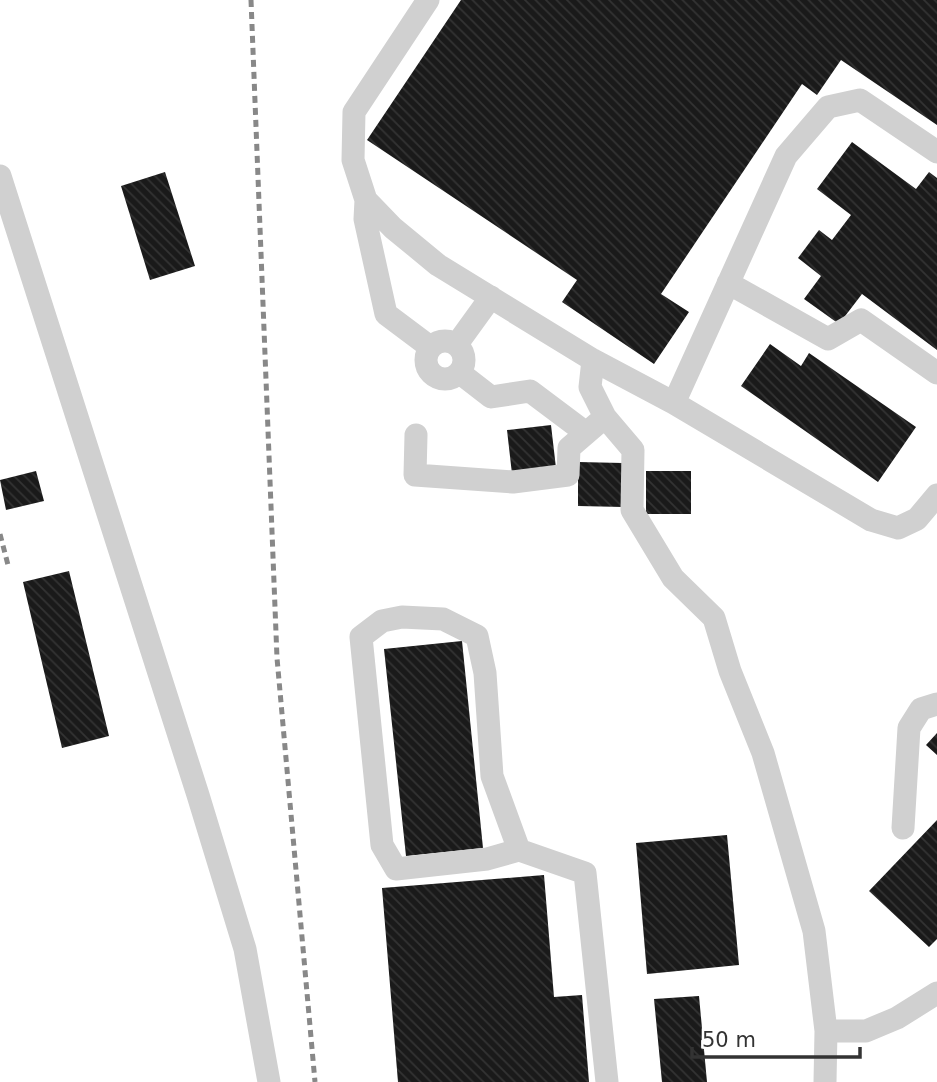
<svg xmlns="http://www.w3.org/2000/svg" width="937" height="1082" font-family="'DejaVu Sans',sans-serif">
<defs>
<pattern id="building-back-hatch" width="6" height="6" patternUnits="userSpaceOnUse" patternTransform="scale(1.75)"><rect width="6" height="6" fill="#1a1a1a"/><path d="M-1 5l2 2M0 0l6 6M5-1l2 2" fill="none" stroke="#333"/></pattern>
</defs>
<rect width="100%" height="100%" fill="#fff"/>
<path fill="url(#building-back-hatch)" d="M 461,0 L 937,0 L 937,125 L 841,60 L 817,95 L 802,84 L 661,294 L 689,312 L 654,364 L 562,302 L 577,280 L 367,140 Z
M 852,142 L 916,189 L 929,172 L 937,178 L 937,350 L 862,294 L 839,324 L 804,299 L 821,276 L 798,258 L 819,230 L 832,240 L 851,215 L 817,189 Z
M 165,172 L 195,266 L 150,280 L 121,186 Z
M 770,344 L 801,366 L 809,353 L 916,427 L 878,482 L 741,386 Z
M 551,425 L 556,468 L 512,474 L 507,430 Z
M 578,462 L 623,463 L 623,507 L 578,506 Z
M 36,471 L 44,501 L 6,510 L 0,480 Z
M 646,471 L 691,471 L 691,514 L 646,514 Z
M 69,571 L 109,736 L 62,748 L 23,582 Z
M 462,641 L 483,848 L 406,856 L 384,649 Z
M 937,733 L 937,755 L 926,745 Z
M 937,820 L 937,939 L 929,947 L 869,891 Z
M 727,835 L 739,965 L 647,974 L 636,843 Z
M 544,875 L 554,997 L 582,995 L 589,1082 L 398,1082 L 382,888 Z
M 699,996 L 707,1082 L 662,1082 L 654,999 Z"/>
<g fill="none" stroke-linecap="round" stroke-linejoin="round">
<path stroke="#d0d0d0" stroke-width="23" d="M 428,0 L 354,112 L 353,160 L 366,200 L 393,228 L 438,265 L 593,360 L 674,403 L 871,520 L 898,528 L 917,519 L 937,495
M 0,176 L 198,795 L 245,949 L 269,1082
M 366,200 L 365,219 L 386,314 L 430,347
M 728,283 L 828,339 L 861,320 L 937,373
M426 360a19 19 0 1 1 38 0a19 19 0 1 1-38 0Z
M 457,344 L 491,297
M 593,360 L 590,387 L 605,417 L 633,450 L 632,510 L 673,578 L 714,618 L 730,671 L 763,753 L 814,931 L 826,1031 L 825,1082
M 460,373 L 491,397 L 530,391 L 586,433
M 674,403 L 786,156 L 828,107 L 860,100 L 937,152
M 416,435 L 415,475 L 513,482 L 568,475 L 569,448 L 605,417
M 903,828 L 909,728 L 921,709 L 937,704
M 519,850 L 492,776 L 485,673 L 477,636 L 443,619 L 402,617 L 382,621 L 361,637 L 382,845 L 396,869 L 487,859 L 519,850 L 585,873 L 607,1082
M 826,1031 L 866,1031 L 897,1018 L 937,993"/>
<path stroke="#888" stroke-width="5" stroke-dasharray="7 5" stroke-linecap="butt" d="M 251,0 L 277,658 L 315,1082
M 0,534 L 8,565"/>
</g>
<path d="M692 1047v10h168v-10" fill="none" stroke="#333333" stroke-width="3.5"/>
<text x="702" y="1047" font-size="21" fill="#333333" stroke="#ffffff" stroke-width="5" paint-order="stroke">50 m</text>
</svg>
